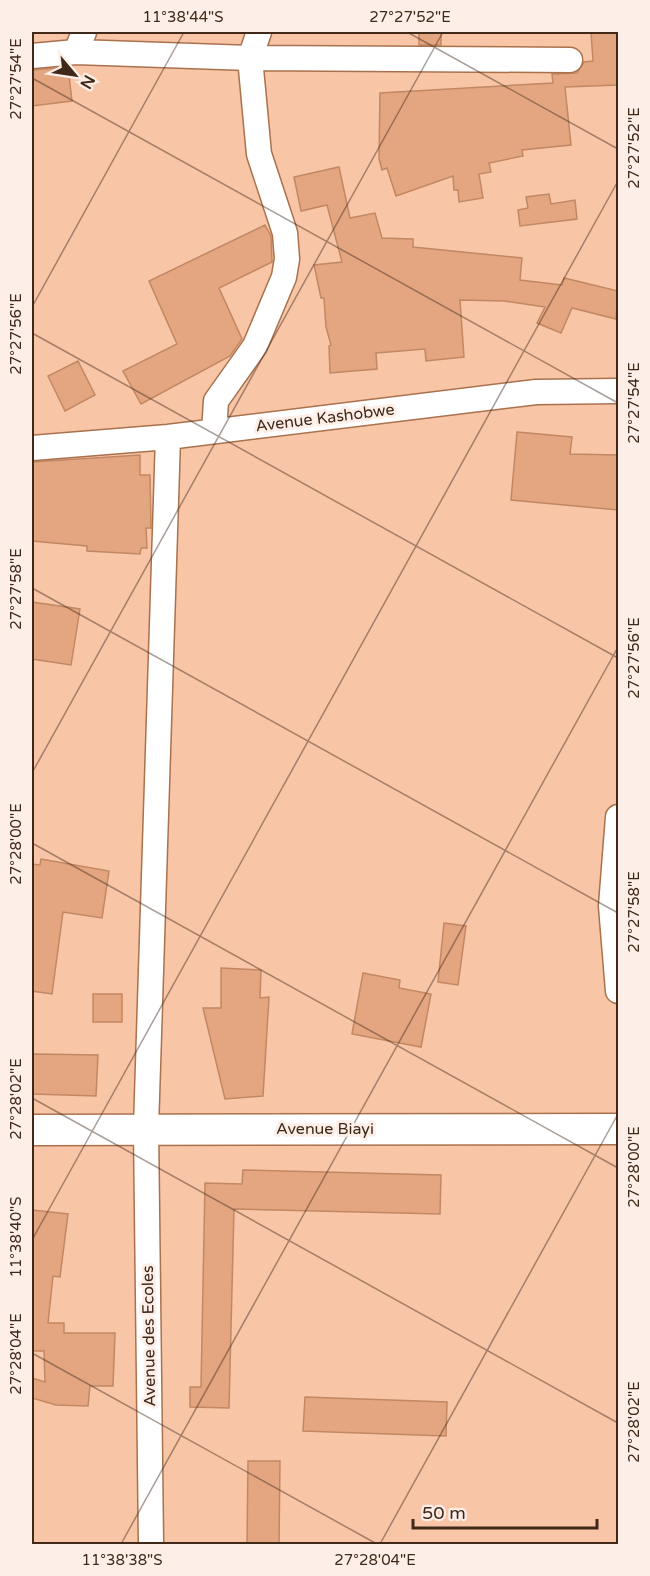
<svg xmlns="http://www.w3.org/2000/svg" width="650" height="1576" font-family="'Varela Round',sans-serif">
<rect width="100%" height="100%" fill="#f8c5a7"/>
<path fill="#e3a681" stroke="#c28863" stroke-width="1.5" d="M 424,32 L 441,32 L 441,45 L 419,45 L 419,33 Z
M 591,32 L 618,32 L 618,85 L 565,87 L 571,145 L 522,150 L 523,156 L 489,163 L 491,172 L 479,174 L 483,198 L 459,202 L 458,190 L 454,190 L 453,176 L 396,196 L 387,168 L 382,170 L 379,159 L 380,93 L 553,83 L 552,74 L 577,73 L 584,62 L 593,61 Z
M 68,67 L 72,101 L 32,106 L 32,70 Z
M 339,167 L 350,218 L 375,213 L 382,238 L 413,239 L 413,247 L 522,258 L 520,280 L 562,285 L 564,278 L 618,291 L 616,319 L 572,308 L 561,333 L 537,323 L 545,307 L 504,301 L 460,300 L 464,357 L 426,361 L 425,349 L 376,353 L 377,369 L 330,373 L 329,346 L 331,345 L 326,327 L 324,298 L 321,298 L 314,265 L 342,262 L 327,205 L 301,211 L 294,177 Z
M 549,194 L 551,204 L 575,200 L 577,219 L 520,226 L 518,210 L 528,208 L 526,197 Z
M 265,225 L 271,236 L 272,262 L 219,288 L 242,339 L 230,356 L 141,404 L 123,371 L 177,344 L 149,281 Z
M 78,361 L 95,395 L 65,411 L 48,376 Z
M 517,432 L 572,437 L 570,454 L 618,455 L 618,510 L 511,500 Z
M 140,455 L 140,475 L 150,475 L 151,528 L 146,528 L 147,548 L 141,548 L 140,554 L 87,551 L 87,546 L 32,541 L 32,462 Z
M 32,602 L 80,609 L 71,665 L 32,659 Z
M 41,859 L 109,871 L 102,918 L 63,912 L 52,994 L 32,991 L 32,864 L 40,865 Z
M 444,923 L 466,926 L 458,985 L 438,982 Z
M 221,968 L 261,970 L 260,998 L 269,997 L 263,1096 L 225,1099 L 203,1008 L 221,1008 Z
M 363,973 L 400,980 L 399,988 L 431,994 L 421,1047 L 352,1034 Z
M 93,994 L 122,994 L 122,1022 L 93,1022 Z
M 33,1054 L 98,1055 L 96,1096 L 33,1094 Z
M 243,1170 L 441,1175 L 440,1214 L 234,1209 L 229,1408 L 190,1407 L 190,1387 L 201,1387 L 205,1183 L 242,1184 Z
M 32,1210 L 68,1214 L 60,1277 L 53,1276 L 48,1323 L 64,1323 L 64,1333 L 115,1333 L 113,1386 L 90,1386 L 88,1406 L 56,1405 L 32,1398 L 32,1378 L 45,1382 L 44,1351 L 32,1351 Z
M 305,1397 L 447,1402 L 446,1436 L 303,1431 Z
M 248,1461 L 280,1461 L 279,1545 L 247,1545 Z"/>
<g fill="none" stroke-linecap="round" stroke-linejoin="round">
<defs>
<path id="minor" d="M 76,52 L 84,32
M 32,56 L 76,52 L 250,58 L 570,60
M 214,431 L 216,401 L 255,346 L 284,277 L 287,259 L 285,233 L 259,154 L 250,58 L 259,32
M 32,448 L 168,437 L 536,392 L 618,391
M 618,817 L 611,906 L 618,991
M 151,1544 L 146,1128 L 168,437"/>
<path id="tertiary" d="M 32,1130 L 618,1129"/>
</defs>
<use href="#minor" stroke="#aa714d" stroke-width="27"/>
<use href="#tertiary" stroke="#aa714d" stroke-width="33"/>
<use href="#minor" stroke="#fff" stroke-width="24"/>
<use href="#tertiary" stroke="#fff" stroke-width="30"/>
</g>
<path fill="none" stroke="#41291a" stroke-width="1.5" stroke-opacity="0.45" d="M 407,32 L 618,149M 32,78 L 618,403M 32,307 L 184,32M 32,333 L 618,658M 32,588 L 618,913M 32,773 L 443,32M 32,843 L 618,1168M 32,1098 L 618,1423M 32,1240 L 618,181M 32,1353 L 377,1544M 121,1544 L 618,647M 380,1544 L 618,1114"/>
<g text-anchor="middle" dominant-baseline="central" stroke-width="6" stroke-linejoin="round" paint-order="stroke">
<g font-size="16" fill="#41291a" stroke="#fdefe8">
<text transform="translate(325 418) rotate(-7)">Avenue Kashobwe</text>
<text x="325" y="1129">Avenue Biayi</text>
<text transform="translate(149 1336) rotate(-91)">Avenue des Ecoles</text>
</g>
</g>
<rect width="650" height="1576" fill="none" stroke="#fdefe8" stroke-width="66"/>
<g transform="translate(75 75) rotate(119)" stroke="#fdefe8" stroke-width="4.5" paint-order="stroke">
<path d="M0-4.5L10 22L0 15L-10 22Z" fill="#41291a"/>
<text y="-9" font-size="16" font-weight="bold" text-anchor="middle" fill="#41291a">N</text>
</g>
<path d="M413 1519v9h184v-9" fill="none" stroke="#41291a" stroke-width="3"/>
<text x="422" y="1519" font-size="18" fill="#41291a" stroke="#fdefe8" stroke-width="4.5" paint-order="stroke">50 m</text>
<rect x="33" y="33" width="584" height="1510" fill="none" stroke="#41291a" stroke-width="2"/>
<g font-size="15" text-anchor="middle" fill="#41291a">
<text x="183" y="22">11°38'44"S</text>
<text x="410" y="22">27°27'52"E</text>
<text transform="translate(16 79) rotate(-90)" y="5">27°27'54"E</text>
<text transform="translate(634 148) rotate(-90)" y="5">27°27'52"E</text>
<text transform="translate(16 334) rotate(-90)" y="5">27°27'56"E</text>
<text transform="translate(634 403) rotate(-90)" y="5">27°27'54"E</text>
<text transform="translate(16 589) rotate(-90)" y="5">27°27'58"E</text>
<text transform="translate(634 658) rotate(-90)" y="5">27°27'56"E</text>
<text transform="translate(16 844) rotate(-90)" y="5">27°28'00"E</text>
<text transform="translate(634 912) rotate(-90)" y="5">27°27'58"E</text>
<text transform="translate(16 1099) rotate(-90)" y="5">27°28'02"E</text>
<text transform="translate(634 1167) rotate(-90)" y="5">27°28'00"E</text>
<text transform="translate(16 1237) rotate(-90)" y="5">11°38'40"S</text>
<text transform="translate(16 1354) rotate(-90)" y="5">27°28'04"E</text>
<text transform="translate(634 1422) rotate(-90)" y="5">27°28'02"E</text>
<text x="122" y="1565">11°38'38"S</text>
<text x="375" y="1565">27°28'04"E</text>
</g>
</svg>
